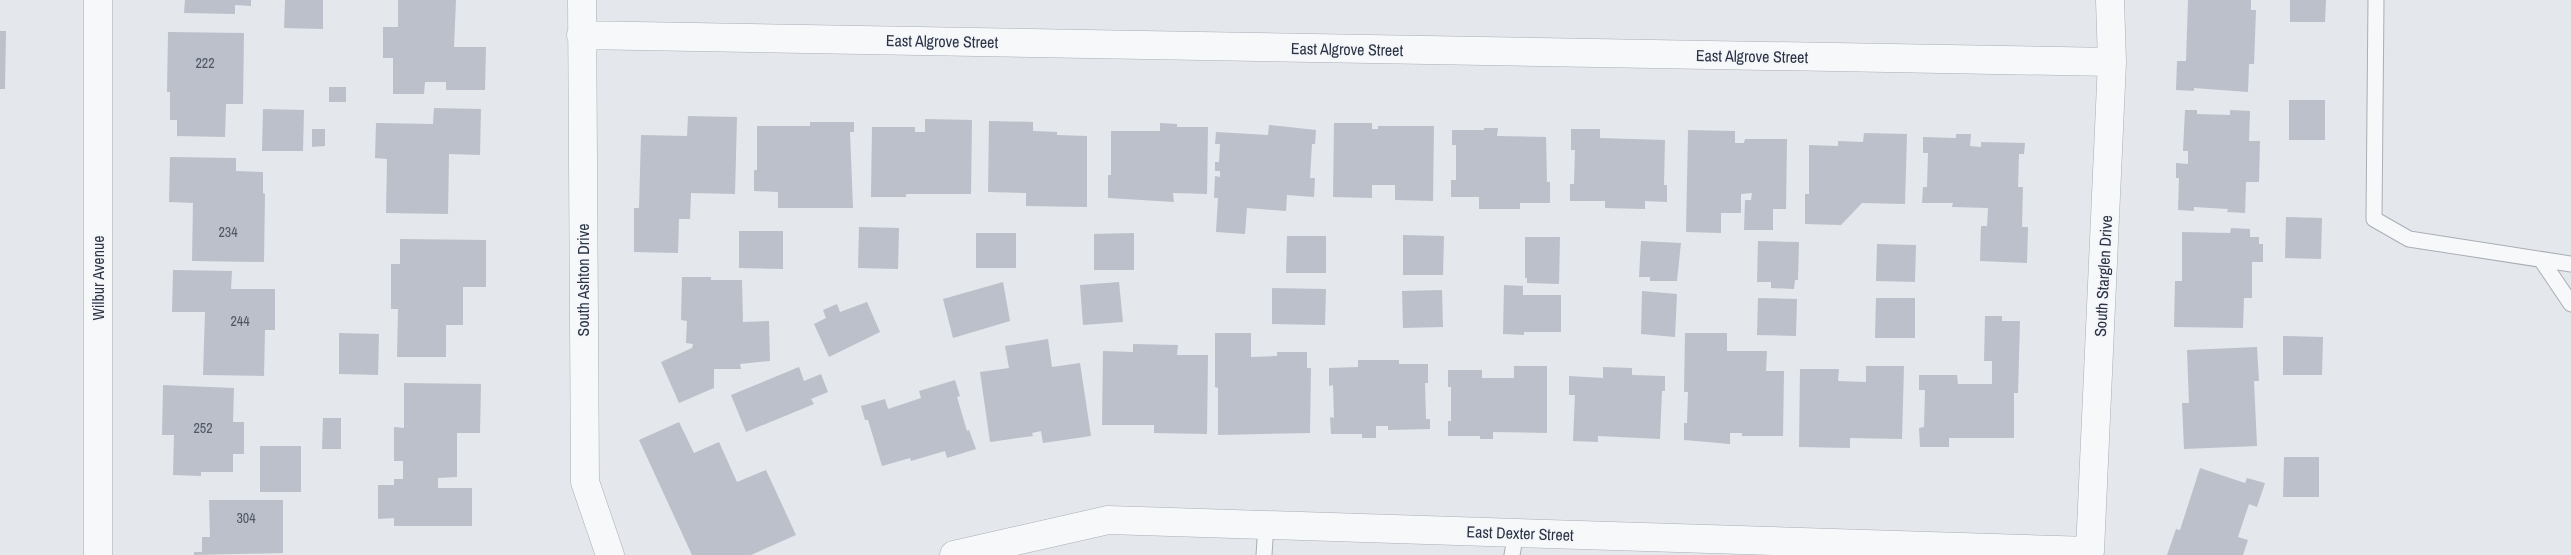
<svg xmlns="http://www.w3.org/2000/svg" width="2571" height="555" font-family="'Archivo Narrow',sans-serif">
<rect width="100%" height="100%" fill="#e4e7ec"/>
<path fill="#bbc0ca" d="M 185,0 L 251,0 L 251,6 L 235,5 L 235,14 L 184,13 Z
M 285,0 L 323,0 L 323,29 L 284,28 Z
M 398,0 L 456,0 L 454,47 L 486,47 L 485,90 L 446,90 L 446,82 L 425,82 L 424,94 L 393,94 L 393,58 L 383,58 L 383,27 L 398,27 Z
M 2188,0 L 2251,0 L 2251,10 L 2256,10 L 2254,64 L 2249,64 L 2248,92 L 2194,88 L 2194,91 L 2176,90 L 2177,61 L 2186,61 Z
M 2290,0 L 2326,0 L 2325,22 L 2290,22 Z
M 0,31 L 6,31 L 5,89 L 0,89 Z
M 168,32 L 244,33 L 243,104 L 226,104 L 225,137 L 177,136 L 177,120 L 170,120 L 170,92 L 167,92 Z
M 329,87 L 346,87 L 346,102 L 329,102 Z
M 2289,100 L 2325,100 L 2325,140 L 2289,140 Z
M 434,108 L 481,109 L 480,155 L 449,154 L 448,214 L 386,213 L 387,159 L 375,158 L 376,123 L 433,124 Z
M 263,109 L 304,110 L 303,151 L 262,151 Z
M 2185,110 L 2197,110 L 2197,114 L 2230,115 L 2230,110 L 2250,111 L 2249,141 L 2260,141 L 2259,182 L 2246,182 L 2245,213 L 2227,212 L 2228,209 L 2194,207 L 2194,211 L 2178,210 L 2179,178 L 2176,178 L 2176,163 L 2188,164 L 2188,151 L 2183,151 Z
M 688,116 L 737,117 L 735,194 L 691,193 L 690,219 L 679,219 L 678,253 L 634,252 L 634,208 L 639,208 L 641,135 L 687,136 Z
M 925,119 L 972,120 L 971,194 L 906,194 L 906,197 L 871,197 L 872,127 L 915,127 L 915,132 L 925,132 Z
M 989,121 L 1033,122 L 1033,131 L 1057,132 L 1057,135 L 1087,136 L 1087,207 L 1026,206 L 1026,193 L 988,192 Z
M 810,122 L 854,122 L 854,132 L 850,132 L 853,208 L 778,208 L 778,192 L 754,191 L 754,170 L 757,170 L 757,126 L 810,126 Z
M 1160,123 L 1177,124 L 1177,127 L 1208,127 L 1207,194 L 1173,193 L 1174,202 L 1108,198 L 1108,175 L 1111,175 L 1111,131 L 1160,131 Z
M 1334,123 L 1372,123 L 1372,129 L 1378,129 L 1378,126 L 1434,126 L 1433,201 L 1395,200 L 1395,185 L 1372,185 L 1372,198 L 1333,197 Z
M 1269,125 L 1316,130 L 1315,144 L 1312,144 L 1310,178 L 1315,178 L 1314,197 L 1287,195 L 1286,211 L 1247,208 L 1245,234 L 1216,232 L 1218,198 L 1214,198 L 1215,176 L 1220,177 L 1220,171 L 1215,171 L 1215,162 L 1219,162 L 1220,144 L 1215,144 L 1216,132 L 1268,135 Z
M 1484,128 L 1498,128 L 1497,136 L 1546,137 L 1547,182 L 1550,182 L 1550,203 L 1520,203 L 1520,209 L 1479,209 L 1479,197 L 1451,197 L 1451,180 L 1456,180 L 1456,145 L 1452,145 L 1452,130 L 1484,130 Z
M 312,129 L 325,129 L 325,146 L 312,147 Z
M 1571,129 L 1600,129 L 1600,138 L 1665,140 L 1664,185 L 1667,185 L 1667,202 L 1645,201 L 1645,209 L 1605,208 L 1605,201 L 1570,201 L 1570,184 L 1574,184 L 1575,150 L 1571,150 Z
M 1688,130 L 1735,131 L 1735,143 L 1744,143 L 1745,139 L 1787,139 L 1786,209 L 1773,209 L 1773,230 L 1744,230 L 1745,200 L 1751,200 L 1752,193 L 1741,194 L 1741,213 L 1721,213 L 1721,233 L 1686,232 Z
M 1864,133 L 1907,134 L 1905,204 L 1862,203 L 1841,225 L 1805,224 L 1805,194 L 1809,194 L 1809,145 L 1838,146 L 1838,141 L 1863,142 Z
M 1956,134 L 1971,134 L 1970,146 L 1981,147 L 1981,142 L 2025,143 L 2024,154 L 2019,154 L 2018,187 L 2023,187 L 2022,227 L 2028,227 L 2027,263 L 1980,261 L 1981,226 L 1987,226 L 1988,208 L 1952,207 L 1953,203 L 1922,203 L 1923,187 L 1927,187 L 1928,153 L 1923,153 L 1923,137 L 1956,138 Z
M 170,157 L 236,158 L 236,171 L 263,172 L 263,193 L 265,194 L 264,262 L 192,261 L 193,203 L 169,202 Z
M 2286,217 L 2322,218 L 2321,259 L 2285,258 Z
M 859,227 L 899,228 L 898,269 L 858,268 Z
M 2231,228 L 2250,229 L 2250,237 L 2259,237 L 2259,244 L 2263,244 L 2263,262 L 2252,262 L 2252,298 L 2244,298 L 2243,328 L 2174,327 L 2175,281 L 2182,281 L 2182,232 L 2230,233 Z
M 739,231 L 783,231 L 783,269 L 739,268 Z
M 976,233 L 1016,233 L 1016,268 L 976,268 Z
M 1134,233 L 1134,270 L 1094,270 L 1094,234 Z
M 1403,235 L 1444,236 L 1443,275 L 1403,275 Z
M 1287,236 L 1326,236 L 1326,273 L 1286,273 Z
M 1525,237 L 1560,237 L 1559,284 L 1527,283 L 1527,278 L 1525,278 Z
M 400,239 L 486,240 L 486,287 L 463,287 L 463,325 L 446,325 L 446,357 L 397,357 L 398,309 L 391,309 L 391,264 L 400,264 Z
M 1641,241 L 1681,243 L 1677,281 L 1650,281 L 1650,277 L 1639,277 Z
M 1758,241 L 1799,242 L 1798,280 L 1795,280 L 1794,289 L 1771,288 L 1771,282 L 1757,282 Z
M 1877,244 L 1916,245 L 1915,282 L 1876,281 Z
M 173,270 L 232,271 L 231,289 L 275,289 L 275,330 L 265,330 L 264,376 L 203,375 L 205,312 L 172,312 Z
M 682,277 L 711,277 L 711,280 L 742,280 L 743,322 L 769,321 L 770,361 L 740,364 L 741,369 L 714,369 L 714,388 L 679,403 L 661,362 L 692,348 L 693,344 L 686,343 L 687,321 L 681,320 Z
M 1003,282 L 1010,321 L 953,338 L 943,299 Z
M 1119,282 L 1123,322 L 1083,325 L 1080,285 Z
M 1504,285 L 1523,286 L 1523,295 L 1561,295 L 1561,332 L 1524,332 L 1524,335 L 1503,334 Z
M 1272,288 L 1326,289 L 1325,325 L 1272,324 Z
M 1442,290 L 1443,327 L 1403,328 L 1402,291 Z
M 1642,291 L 1677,294 L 1675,337 L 1641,334 Z
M 1758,298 L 1797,299 L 1796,336 L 1757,335 Z
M 1876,298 L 1915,298 L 1915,338 L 1875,338 Z
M 867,302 L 880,332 L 829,357 L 814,324 L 826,318 L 823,310 L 837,304 L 840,312 Z
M 1985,316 L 2002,316 L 2002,321 L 2020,321 L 2018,393 L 2014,393 L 2014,438 L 1949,438 L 1949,447 L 1920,447 L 1919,428 L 1924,427 L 1925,390 L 1919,390 L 1919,375 L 1957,375 L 1958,384 L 1992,384 L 1992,361 L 1984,361 Z
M 339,333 L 379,334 L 378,375 L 339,374 Z
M 1215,333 L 1251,333 L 1251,357 L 1277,356 L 1277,352 L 1307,352 L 1307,368 L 1311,368 L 1310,433 L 1218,435 L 1218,388 L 1215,387 Z
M 1685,333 L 1727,333 L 1727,351 L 1767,351 L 1766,371 L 1784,371 L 1783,436 L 1742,436 L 1742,433 L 1730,433 L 1730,444 L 1684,440 L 1684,423 L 1687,423 L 1688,392 L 1684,392 Z
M 2283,336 L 2323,337 L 2322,375 L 2283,375 Z
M 1048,339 L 1052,367 L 1080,363 L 1091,436 L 1043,443 L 1041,431 L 1032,433 L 1033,436 L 990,442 L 980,372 L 1009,368 L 1005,346 Z
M 1133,344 L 1178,345 L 1177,355 L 1208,355 L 1207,434 L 1154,433 L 1154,425 L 1102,425 L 1103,351 L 1133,352 Z
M 2257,347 L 2259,381 L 2254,381 L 2257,446 L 2184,449 L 2182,403 L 2189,403 L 2187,350 Z
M 1358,360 L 1399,360 L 1399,364 L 1428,364 L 1428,383 L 1425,383 L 1426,419 L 1430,419 L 1430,429 L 1388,430 L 1388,426 L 1376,426 L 1376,438 L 1362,438 L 1362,434 L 1331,434 L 1330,417 L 1334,418 L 1333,385 L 1329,386 L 1329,368 L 1358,367 Z
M 1514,366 L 1547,366 L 1547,433 L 1493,432 L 1493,439 L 1480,439 L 1480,436 L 1448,436 L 1448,421 L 1451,421 L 1451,387 L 1448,387 L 1448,370 L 1482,370 L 1482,378 L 1514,378 Z
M 1866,366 L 1904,366 L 1902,439 L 1850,438 L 1850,448 L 1799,447 L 1800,369 L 1839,369 L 1838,381 L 1866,382 Z
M 799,367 L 804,381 L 821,374 L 828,392 L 811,399 L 814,404 L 746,432 L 731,395 Z
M 1603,367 L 1632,368 L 1632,375 L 1665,376 L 1665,391 L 1662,391 L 1660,439 L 1598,436 L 1598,442 L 1573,441 L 1575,395 L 1569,395 L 1569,376 L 1603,378 Z
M 955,380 L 960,396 L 957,397 L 967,431 L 969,430 L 976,449 L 947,458 L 945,451 L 911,461 L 910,458 L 882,466 L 868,420 L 865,420 L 861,406 L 885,399 L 888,409 L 921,398 L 919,391 Z
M 404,383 L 481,384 L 480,433 L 457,433 L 457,477 L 438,478 L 438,488 L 472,488 L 472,526 L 394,526 L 394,518 L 378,519 L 378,485 L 394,485 L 394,479 L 403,479 L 403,461 L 394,461 L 394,427 L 404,428 Z
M 163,385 L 234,388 L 233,422 L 244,422 L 244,454 L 233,454 L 233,472 L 201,472 L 201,476 L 173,475 L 174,435 L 162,435 Z
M 323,418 L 341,418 L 341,449 L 322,449 Z
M 679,422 L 694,453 L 719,442 L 737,482 L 766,470 L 796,535 L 751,555 L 692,555 L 639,440 Z
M 260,446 L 301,446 L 301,492 L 260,492 Z
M 2284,457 L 2319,457 L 2319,497 L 2283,497 Z
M 2200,468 L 2245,483 L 2247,478 L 2265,483 L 2257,507 L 2249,504 L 2238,537 L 2248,540 L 2243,555 L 2167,555 L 2176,529 L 2180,530 Z
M 209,500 L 283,500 L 283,553 L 194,555 L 194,552 L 202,552 L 202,537 L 210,537 Z"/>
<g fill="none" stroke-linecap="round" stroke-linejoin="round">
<defs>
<path id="service" d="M 2376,0 L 2374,219 L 2409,239 L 2571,264
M 2542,261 L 2571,304
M 1264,555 L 1266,525
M 1512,555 L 1516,533"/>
<path id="minor" d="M 98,0 L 98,555
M 582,0 L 585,482 L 610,555
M 581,35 L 2112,62
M 954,555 L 1108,520 L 2090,551 L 2112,62 L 2110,0"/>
</defs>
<use href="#service" stroke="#a9aeb7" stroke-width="17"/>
<use href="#minor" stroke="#a9aeb7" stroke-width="29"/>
<use href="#service" stroke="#f7f8fa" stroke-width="15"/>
<use href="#minor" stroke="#f7f8fa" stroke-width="28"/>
</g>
<g text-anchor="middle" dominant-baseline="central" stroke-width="4" stroke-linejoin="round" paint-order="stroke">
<g font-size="14" fill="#4f5766">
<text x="205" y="63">222</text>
<text x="228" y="232">234</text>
<text x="240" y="321">244</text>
<text x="203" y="428">252</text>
<text x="246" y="518">304</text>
</g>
<g font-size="16" fill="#2b3445" stroke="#f4f6f9">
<text transform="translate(942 41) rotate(1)">East Algrove Street</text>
<text transform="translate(1347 49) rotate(1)">East Algrove Street</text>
<text transform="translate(1752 56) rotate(1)">East Algrove Street</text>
<text transform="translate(2103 276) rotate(-87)">South Starglen Drive</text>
<text transform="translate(98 278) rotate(-90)">Wilbur Avenue</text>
<text transform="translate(583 280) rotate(-90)">South Ashton Drive</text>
<text transform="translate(1520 533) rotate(2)">East Dexter Street</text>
</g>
</g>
</svg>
